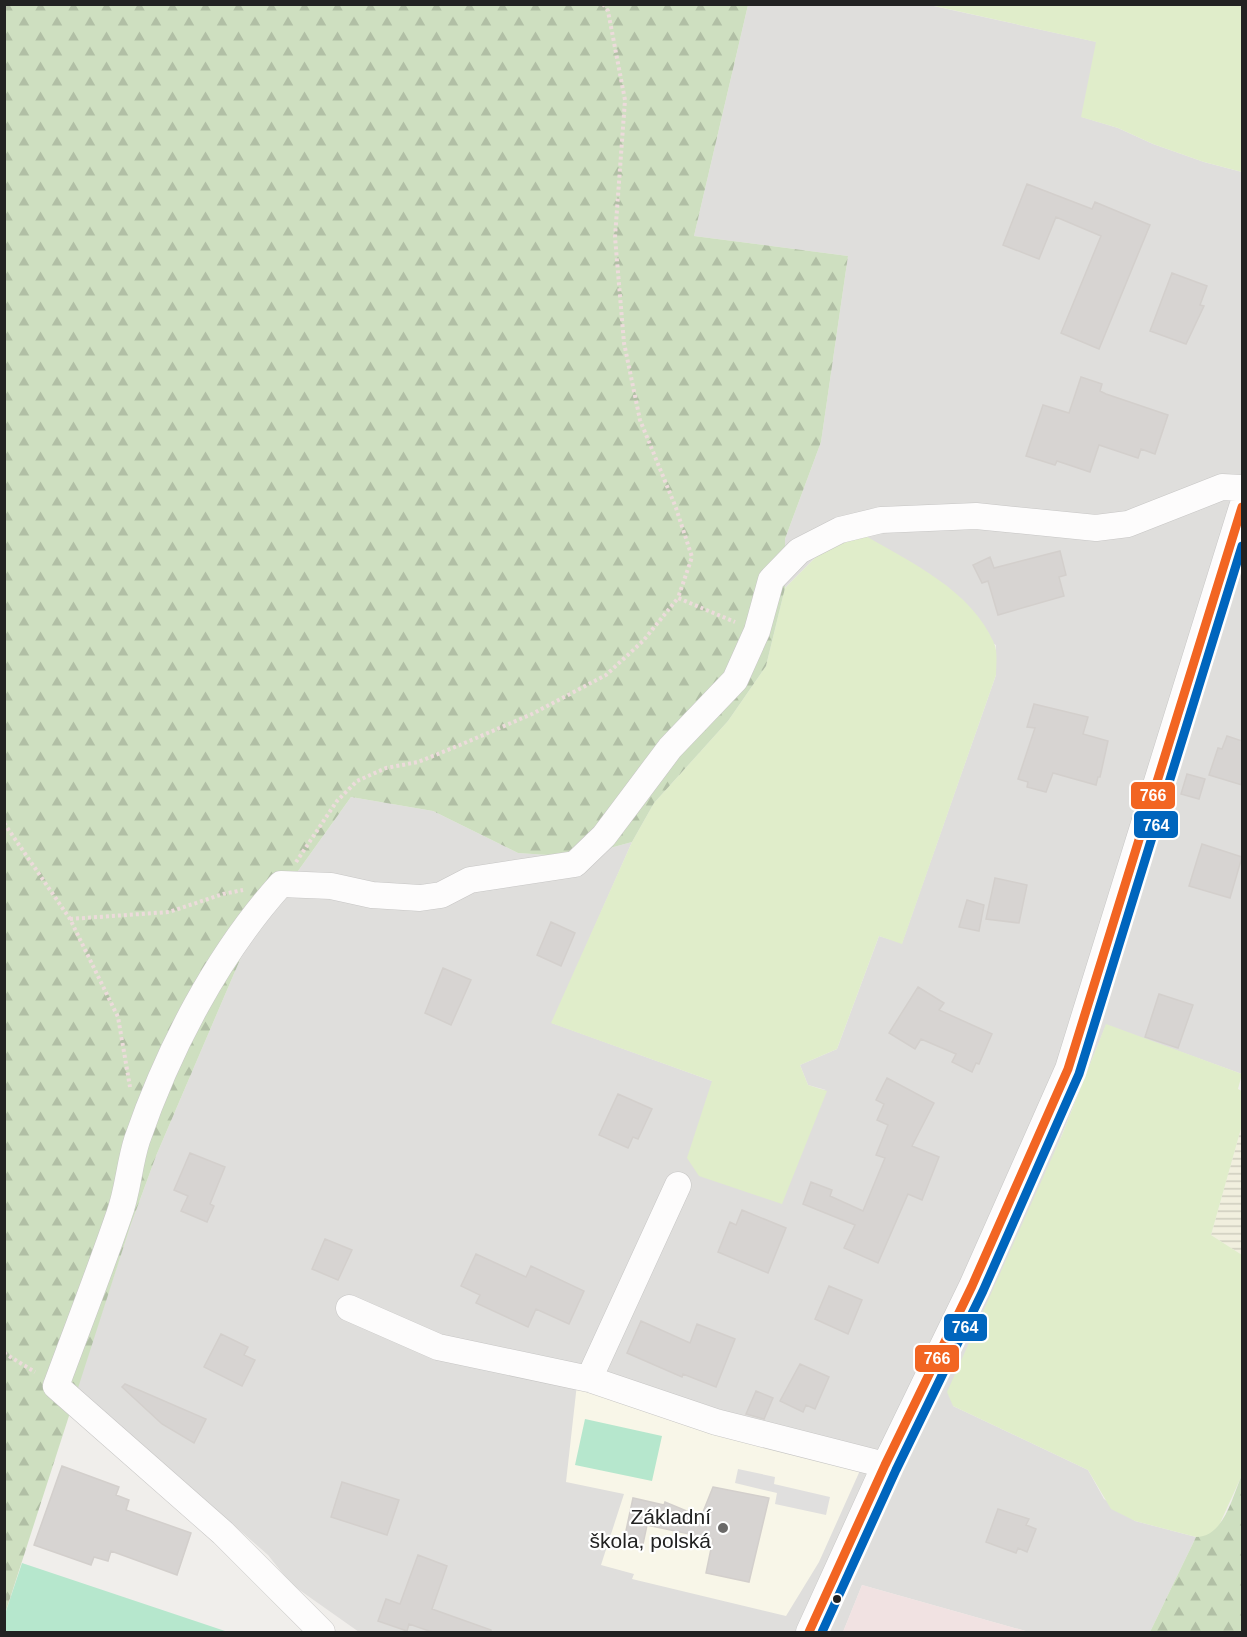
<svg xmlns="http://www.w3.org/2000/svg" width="1247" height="1637" font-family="Helvetica,sans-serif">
<defs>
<pattern id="farmland-rules" width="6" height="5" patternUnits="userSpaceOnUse" patternTransform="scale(1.5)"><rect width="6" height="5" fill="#f1efde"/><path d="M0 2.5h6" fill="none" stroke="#cecdbe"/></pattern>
<pattern id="forest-firs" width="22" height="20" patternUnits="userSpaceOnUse" patternTransform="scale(1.5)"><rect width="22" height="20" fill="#cedfc0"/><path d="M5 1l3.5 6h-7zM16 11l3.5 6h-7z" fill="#b1bfa5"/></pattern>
</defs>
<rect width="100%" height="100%" fill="#f0eeeb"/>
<path fill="#dfdedc" d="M 748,5 L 929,5 L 1097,42 L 1082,117 L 1118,128 L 1153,144 L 1204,162 L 1242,172 L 1242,1074 L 1106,1025 L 953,1406 L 1088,1470 L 1104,1499 L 1135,1521 L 1196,1537 L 1150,1632 L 1029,1632 L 862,1585 L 843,1632 L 359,1632 L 291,1584 L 268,1555 L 77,1388 L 130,1227 L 156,1156 L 248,941 L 351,797 L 433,811 L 518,853 L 577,857 L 632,842 L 552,1023 L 712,1081 L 826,1090 L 808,1085 L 800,1065 L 837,1049 L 879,936 L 902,943 L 996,675 L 996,645 L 826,547 L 785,588 L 785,539 L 821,442 L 848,256 L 694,236 Z"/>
<path fill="#f1e2e2" d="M 862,1585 L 1029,1632 L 843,1632 Z"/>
<path fill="#f8f6e8" d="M 577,1384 L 862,1466 L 819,1562 L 786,1616 L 632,1579 L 634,1574 L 601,1565 L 624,1494 L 566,1482 Z"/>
<path fill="url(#farmland-rules)" d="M 1242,1125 L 1242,1255 L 1211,1235 Z"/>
<path fill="#e0edca" d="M 930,5 L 1242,5 L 1242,172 L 1204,162 L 1153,144 L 1118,128 L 1081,117 L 1096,42 Z
M 864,535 C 912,563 971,590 994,643 C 998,652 996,666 996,675 L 902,944 L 879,936 L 837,1049 L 800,1065 L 808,1085 L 827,1091 L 782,1204 L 699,1176 L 687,1158 L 712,1081 L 551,1023 L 632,842 L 654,803 L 728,721 L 766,666 L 785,588 L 826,547 Z
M 1106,1024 L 1242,1074 L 1238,1089 L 1242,1091 L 1242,1125 L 1211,1235 L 1242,1255 L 1242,1475 L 1217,1530 L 1207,1537 L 1196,1537 L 1135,1521 L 1111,1509 L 1088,1470 L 953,1406 L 947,1392 L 1062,1135 Z"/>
<path fill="url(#forest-firs)" d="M 5,5 L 748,5 L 694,236 L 848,256 L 821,442 L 785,539 L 785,588 L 766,666 L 728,721 L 654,803 L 632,842 L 577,857 L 518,853 L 433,811 L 351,797 L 248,941 L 156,1156 L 130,1227 L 5,1614 Z
M 1242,1475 L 1242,1632 L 1150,1632 L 1196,1537 C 1224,1537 1232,1497 1242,1475 Z"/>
<path fill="#b6e7cd" d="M 585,1419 L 662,1436 L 652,1481 L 575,1465 Z
M 22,1563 L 228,1632 L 5,1632 L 5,1614 Z"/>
<path fill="#e0dfde" d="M 738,1469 L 775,1477 L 774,1484 L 830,1497 L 826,1515 L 775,1504 L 777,1493 L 735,1483 Z"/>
<path fill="#d7d4d2" stroke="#d3cfcc" stroke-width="1.5" d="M 1027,184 L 1092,209 L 1095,202 L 1150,225 L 1099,349 L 1061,333 L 1101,236 L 1056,217 L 1039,259 L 1003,245 Z
M 1172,273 L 1207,286 L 1200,305 L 1204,306 L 1186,344 L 1150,331 Z
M 1081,377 L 1102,384 L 1100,391 L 1106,394 L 1168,415 L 1155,454 L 1141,449 L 1138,458 L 1099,445 L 1090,472 L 1057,461 L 1055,465 L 1026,456 L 1043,405 L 1069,413 Z
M 1060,551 L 1066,575 L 1059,577 L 1064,596 L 998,615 L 988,581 L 982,583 L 973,565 L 990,557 L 994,568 Z
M 1034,704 L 1088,717 L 1083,734 L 1108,741 L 1100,777 L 1098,777 L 1096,785 L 1053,773 L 1046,792 L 1027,787 L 1028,782 L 1018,779 L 1035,728 L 1027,727 Z
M 1227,736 L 1242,741 L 1242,785 L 1209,775 L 1218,748 L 1222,749 Z
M 1187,774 L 1205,779 L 1199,799 L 1181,794 Z
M 1202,844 L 1242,857 L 1230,898 L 1189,886 Z
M 995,878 L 1027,885 L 1019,923 L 986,919 Z
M 967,900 L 984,905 L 979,931 L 959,927 Z
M 551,922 L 575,933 L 561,966 L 537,955 Z
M 443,968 L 471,980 L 451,1025 L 425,1013 Z
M 918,987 L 944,1003 L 939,1010 L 992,1034 L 979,1064 L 976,1063 L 972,1072 L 952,1062 L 956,1054 L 921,1039 L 915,1049 L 889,1033 Z
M 1159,994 L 1193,1005 L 1178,1048 L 1145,1037 Z
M 887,1078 L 934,1103 L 912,1146 L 939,1157 L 922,1200 L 908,1194 L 878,1263 L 844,1248 L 855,1225 L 803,1204 L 811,1182 L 832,1190 L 830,1196 L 863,1211 L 885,1158 L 876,1155 L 888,1125 L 877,1120 L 884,1104 L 876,1100 Z
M 618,1094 L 652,1109 L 638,1139 L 633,1137 L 628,1148 L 599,1135 Z
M 190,1153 L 225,1167 L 210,1204 L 214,1206 L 207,1222 L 181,1211 L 188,1196 L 174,1190 Z
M 742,1210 L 786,1228 L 768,1273 L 718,1252 L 730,1222 L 736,1225 Z
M 325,1239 L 352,1250 L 338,1280 L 312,1269 Z
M 476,1254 L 526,1277 L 531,1266 L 584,1291 L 569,1324 L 536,1309 L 528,1327 L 476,1303 L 480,1295 L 461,1286 Z
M 829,1286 L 862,1300 L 848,1334 L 815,1319 Z
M 641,1321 L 690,1343 L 697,1324 L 735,1339 L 716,1387 L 683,1374 L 682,1377 L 627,1353 Z
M 221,1334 L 248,1347 L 244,1355 L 255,1360 L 242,1386 L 204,1367 Z
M 800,1364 L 829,1377 L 815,1409 L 806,1405 L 803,1412 L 780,1401 Z
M 125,1384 L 206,1419 L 194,1443 L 162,1424 L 122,1387 Z
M 756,1391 L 773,1398 L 764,1419 L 746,1414 Z
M 62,1466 L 119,1487 L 116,1495 L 129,1500 L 126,1510 L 191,1533 L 177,1575 L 111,1551 L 108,1561 L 94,1557 L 91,1565 L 34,1545 Z
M 342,1482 L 399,1500 L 387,1535 L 331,1517 Z
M 713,1487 L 769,1498 L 749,1582 L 706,1573 L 713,1539 L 647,1525 L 643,1544 L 624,1540 L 633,1498 L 664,1505 L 665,1502 L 701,1517 Z
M 998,1509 L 1029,1519 L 1026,1525 L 1036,1529 L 1027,1552 L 1018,1548 L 1016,1553 L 986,1542 Z
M 418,1555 L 447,1566 L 432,1609 L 491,1630 L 491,1632 L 432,1632 L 409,1624 L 407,1631 L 378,1621 L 386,1599 L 400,1604 Z"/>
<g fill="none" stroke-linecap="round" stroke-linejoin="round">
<defs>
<path id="minor" d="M 349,1308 L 438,1347 L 589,1379 L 716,1422 L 885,1465
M 589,1379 L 678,1185
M 322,1632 L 223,1533 L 56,1386 C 77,1329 99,1273 119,1215 C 128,1191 129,1165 137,1140 C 168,1050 217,955 281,884 L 331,886 L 372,895 L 420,898 L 441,895 L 470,880 L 575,864 L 604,836 L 670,748 L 735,680 L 757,631 L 771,580 L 799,551 L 840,530 L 881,520 L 976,516 L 1096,528 L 1128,524 L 1222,487 L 1242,488
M 809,1632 L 885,1465 L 972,1286 L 1068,1069 L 1242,507"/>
</defs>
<use href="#minor" stroke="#c7c6c5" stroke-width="27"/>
<path stroke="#ecdbdb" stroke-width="4" stroke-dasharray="3 3" stroke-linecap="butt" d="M 603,4 L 608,11 L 625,100 L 615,237 L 624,343 L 640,420 L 676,508 L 692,557 L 678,598 L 735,622
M 4,823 L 70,919 L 118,1017 L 130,1087
M 296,862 L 337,801 L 357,781 L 386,768 L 418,762 L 460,745 L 532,714 L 606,675 L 643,641 L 678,598
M 70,919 L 169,912 L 223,894 L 243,890
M 4,1353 L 35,1372"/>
<use href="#minor" stroke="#fdfcfc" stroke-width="26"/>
<defs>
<path id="bus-1" d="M 809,1632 L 885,1465 L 972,1286 L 1068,1069 L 1242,507"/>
<path id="bus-2" d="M 822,1632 L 896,1470 L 983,1291 L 1079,1074 L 1242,546"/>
</defs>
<use href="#bus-1" stroke="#fff" stroke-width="14"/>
<use href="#bus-2" stroke="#fff" stroke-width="14"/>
<use href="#bus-1" stroke="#f26522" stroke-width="9"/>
<use href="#bus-2" stroke="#0065bd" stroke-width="9"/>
</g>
<circle fill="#6a6968" stroke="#fff" stroke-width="2" cx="723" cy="1528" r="6"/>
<circle fill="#222" stroke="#fff" stroke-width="2" cx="837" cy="1599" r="5"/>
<g text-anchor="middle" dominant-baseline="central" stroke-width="4.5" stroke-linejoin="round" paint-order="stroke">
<g font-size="21" fill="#222" stroke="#fff" text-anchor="end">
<text x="711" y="1516">Základní<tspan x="711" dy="24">škola, polská</tspan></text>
</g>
</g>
<g stroke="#fff" stroke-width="2">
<rect x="1130" y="781" width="46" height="29" rx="6" fill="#f26522"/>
<rect x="1133" y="810" width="46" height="29" rx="6" fill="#0065bd"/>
<rect x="943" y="1313" width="45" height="29" rx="6" fill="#0065bd"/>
<rect x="914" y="1344" width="46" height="29" rx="6" fill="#f26522"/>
</g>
<g font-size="16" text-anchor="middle" font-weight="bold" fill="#fff">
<text x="1153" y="801">766</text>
<text x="1156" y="831">764</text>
<text x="965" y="1333">764</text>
<text x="937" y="1364">766</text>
</g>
<rect width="1247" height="1637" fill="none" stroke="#222222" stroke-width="12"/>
</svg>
